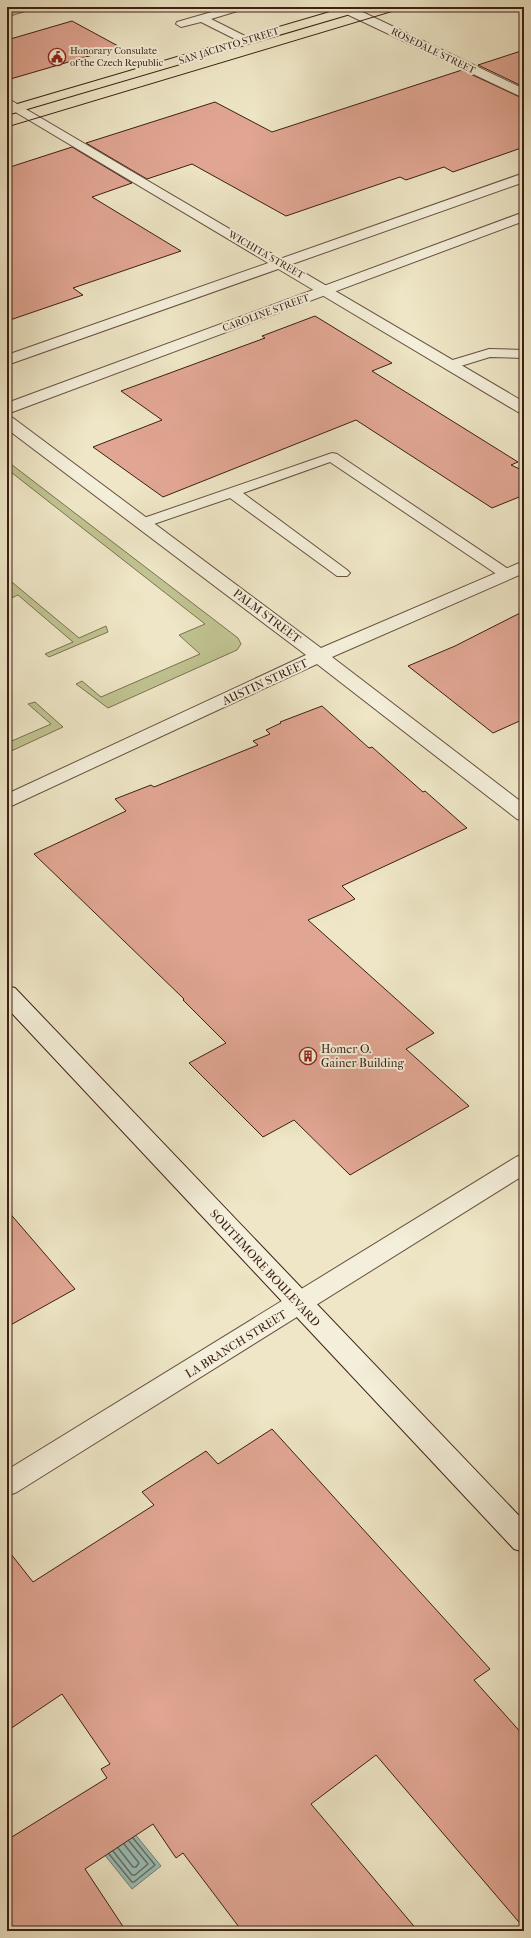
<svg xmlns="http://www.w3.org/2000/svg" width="531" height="1938" font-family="'IM FELL French Canon',serif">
<rect width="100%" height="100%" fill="#eee6c6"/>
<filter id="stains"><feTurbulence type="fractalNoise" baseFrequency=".005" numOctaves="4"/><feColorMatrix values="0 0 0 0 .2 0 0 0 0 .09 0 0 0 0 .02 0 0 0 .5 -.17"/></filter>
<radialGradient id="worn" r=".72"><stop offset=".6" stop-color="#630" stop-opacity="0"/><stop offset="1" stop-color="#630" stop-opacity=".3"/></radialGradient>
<path fill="#bfc391" stroke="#7e7152" d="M 7,7 L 35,7 L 37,8 L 7,17 Z
M 7,461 L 238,638 L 241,644 L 237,650 L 108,708 L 76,684 L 82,681 L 101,697 L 200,654 L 179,635 L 205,624 L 7,469 Z
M 7,578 L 79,638 L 106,626 L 108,632 L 49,657 L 45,654 L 73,642 L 18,595 L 7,600 L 7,596 L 11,594 L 7,591 Z
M 35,702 L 63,727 L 7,753 L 7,743 L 51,724 L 28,704 Z"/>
<path fill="#99bfb8" stroke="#747f76" d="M 112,1806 L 161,1866 L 132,1889 L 83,1828 Z"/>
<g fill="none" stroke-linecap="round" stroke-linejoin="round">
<path stroke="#6a6f66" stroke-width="1.5" d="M 118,1848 L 133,1867 L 136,1867 L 139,1863 L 124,1844
M 113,1851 L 132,1875 L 135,1875 L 148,1864 L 129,1841
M 109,1854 L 132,1882 L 134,1882 L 155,1865 L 133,1838"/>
</g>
<path fill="#e1a693" stroke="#3c1f13" d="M 72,21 L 120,47 L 7,80 L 7,40 Z
M 524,50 L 524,87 L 478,65 Z
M 462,70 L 524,99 L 524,147 L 453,172 L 444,167 L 406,180 L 400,177 L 286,216 L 192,164 L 147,179 L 86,143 L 215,102 L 272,132 Z
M 72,147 L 132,183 L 92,197 L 181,251 L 73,288 L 83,295 L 7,321 L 7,168 Z
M 315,316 L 392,363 L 372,371 L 518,462 L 511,465 L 524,471 L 524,495 L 492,508 L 356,420 L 163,497 L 93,447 L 162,420 L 121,391 L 265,338 L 262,336 Z
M 524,611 L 524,719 L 493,733 L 408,666 L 455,646 Z
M 322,706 L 369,748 L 372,747 L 423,792 L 425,791 L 467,828 L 342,886 L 355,899 L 308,920 L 434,1033 L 406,1049 L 469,1106 L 350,1175 L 294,1120 L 263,1137 L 189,1063 L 226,1043 L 183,1000 L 184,999 L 34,854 L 126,811 L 115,799 L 151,785 L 154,787 L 258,745 L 253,741 L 270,734 L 266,730 L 281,723 L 280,722 Z
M 7,1210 L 75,1289 L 7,1327 Z
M 272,1429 L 490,1669 L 474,1680 L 524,1736 L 524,1928 L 376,1755 L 311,1804 L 418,1931 L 242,1931 L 183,1853 L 176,1858 L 153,1824 L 85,1869 L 126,1931 L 7,1931 L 7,1840 L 107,1778 L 101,1769 L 110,1764 L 62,1694 L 7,1731 L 7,1549 L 33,1582 L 154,1505 L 142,1492 L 206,1451 L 218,1464 Z"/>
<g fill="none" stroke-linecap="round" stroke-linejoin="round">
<defs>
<path id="service" d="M 229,7 L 245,7 L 244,9 L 211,19 L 251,39 L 252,41 L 251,43 L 243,43 L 201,22 L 181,27 L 176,24 L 177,22 Z
M 489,349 L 524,350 L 524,358 L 490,357 L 451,369 L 446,368 L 444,365 L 446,362 Z
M 332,453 L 337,454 L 511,571 L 514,574 L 511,577 L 501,577 L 330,462 L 243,493 L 347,570 L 350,573 L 347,576 L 337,576 L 230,498 L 148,526 L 138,526 L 136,523 L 138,520 Z"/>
<path id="minor" d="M 524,173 L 524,182 L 7,365 L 7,355 Z
M 524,212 L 524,221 L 7,414 L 7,403 Z
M 7,416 L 13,418 L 321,648 L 524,561 L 524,573 L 332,657 L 524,804 L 524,821 L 517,819 L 317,664 L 7,808 L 7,794 L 306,655 L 7,429 Z"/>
<path id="tertiary" d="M 336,7 L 352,7 L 524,89 L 524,98 L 338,10 Z
M 7,98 L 524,402 L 524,414 L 518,412 L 7,107 Z
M 524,1154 L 524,1175 L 17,1492 L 7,1496 L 7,1470 L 516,1157 Z"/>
<path id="secondary" d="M 7,986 L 15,988 L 524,1521 L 524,1552 L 514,1549 L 7,1008 Z"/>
<path id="primary" d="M 347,7 L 366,7 L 364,10 L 7,115 L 7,107 Z"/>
</defs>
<use href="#service" stroke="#685140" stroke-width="2"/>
<use href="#minor" stroke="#685140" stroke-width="2"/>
<use href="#tertiary" stroke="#685140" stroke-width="2"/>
<use href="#secondary" stroke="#3c1f13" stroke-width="2"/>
<use href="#primary" stroke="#3c1f13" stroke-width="2"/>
<use href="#service" fill="#f4efda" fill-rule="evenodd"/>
<use href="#minor" fill="#f4efda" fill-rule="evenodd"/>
<use href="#tertiary" fill="#f4efda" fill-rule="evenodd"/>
<use href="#secondary" fill="#f4efda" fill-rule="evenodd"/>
<use href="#primary" fill="#eee6c6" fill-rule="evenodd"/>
<path stroke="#3c1f13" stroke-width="1" d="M 7,127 L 407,7"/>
</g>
<defs>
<symbol id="civic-ring" viewBox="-11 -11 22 22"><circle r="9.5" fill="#f4efda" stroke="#8f2418" stroke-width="1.5"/><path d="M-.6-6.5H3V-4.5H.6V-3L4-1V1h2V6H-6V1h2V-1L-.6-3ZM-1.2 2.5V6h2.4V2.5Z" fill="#8f2418"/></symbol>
<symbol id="building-ring" viewBox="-11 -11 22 22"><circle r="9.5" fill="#f4efda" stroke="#8f2418" stroke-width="1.5"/><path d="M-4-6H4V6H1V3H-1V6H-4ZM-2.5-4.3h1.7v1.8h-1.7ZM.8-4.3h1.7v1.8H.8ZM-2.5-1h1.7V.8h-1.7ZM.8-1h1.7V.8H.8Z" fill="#8f2418"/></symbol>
</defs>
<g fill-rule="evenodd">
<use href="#civic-ring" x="47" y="47" width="20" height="20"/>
<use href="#building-ring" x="298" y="1046" width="20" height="20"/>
</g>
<g text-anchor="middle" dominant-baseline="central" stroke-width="4" stroke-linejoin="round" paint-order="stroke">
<g font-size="10" fill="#3c1f13" stroke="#f4efda">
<text transform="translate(229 46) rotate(-17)">SAN JACINTO STREET</text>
<text transform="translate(433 51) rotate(26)">ROSEDALE STREET</text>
<text transform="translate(266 255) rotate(30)">WICHITA STREET</text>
<text transform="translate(266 313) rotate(-20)">CAROLINE STREET</text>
</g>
<g font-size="10" fill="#3c1f13" stroke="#f4efda" text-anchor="start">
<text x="70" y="51">Honorary Consulate<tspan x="70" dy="12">of the Czech Republic</tspan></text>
</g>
<g font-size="12" fill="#3c1f13" stroke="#f4efda">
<text transform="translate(267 616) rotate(37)">PALM STREET</text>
<text transform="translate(265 682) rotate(-25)">AUSTIN STREET</text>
<text transform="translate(265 1268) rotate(47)">SOUTHMORE BOULEVARD</text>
<text transform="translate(236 1344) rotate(-32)">LA BRANCH STREET</text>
</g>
<g font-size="12" fill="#3c1f13" stroke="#f4efda" text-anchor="start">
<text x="321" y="1049">Homer O.<tspan x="321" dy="14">Gainer Building</tspan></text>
</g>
</g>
<rect width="531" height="1938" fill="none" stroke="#eee6c6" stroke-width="24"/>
<rect x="8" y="8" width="515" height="1922" fill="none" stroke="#3c1f13" stroke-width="2"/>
<rect x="12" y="12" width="507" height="1914" fill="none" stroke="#3c1f13"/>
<rect width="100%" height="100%" filter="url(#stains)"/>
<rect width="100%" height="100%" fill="url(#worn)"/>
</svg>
